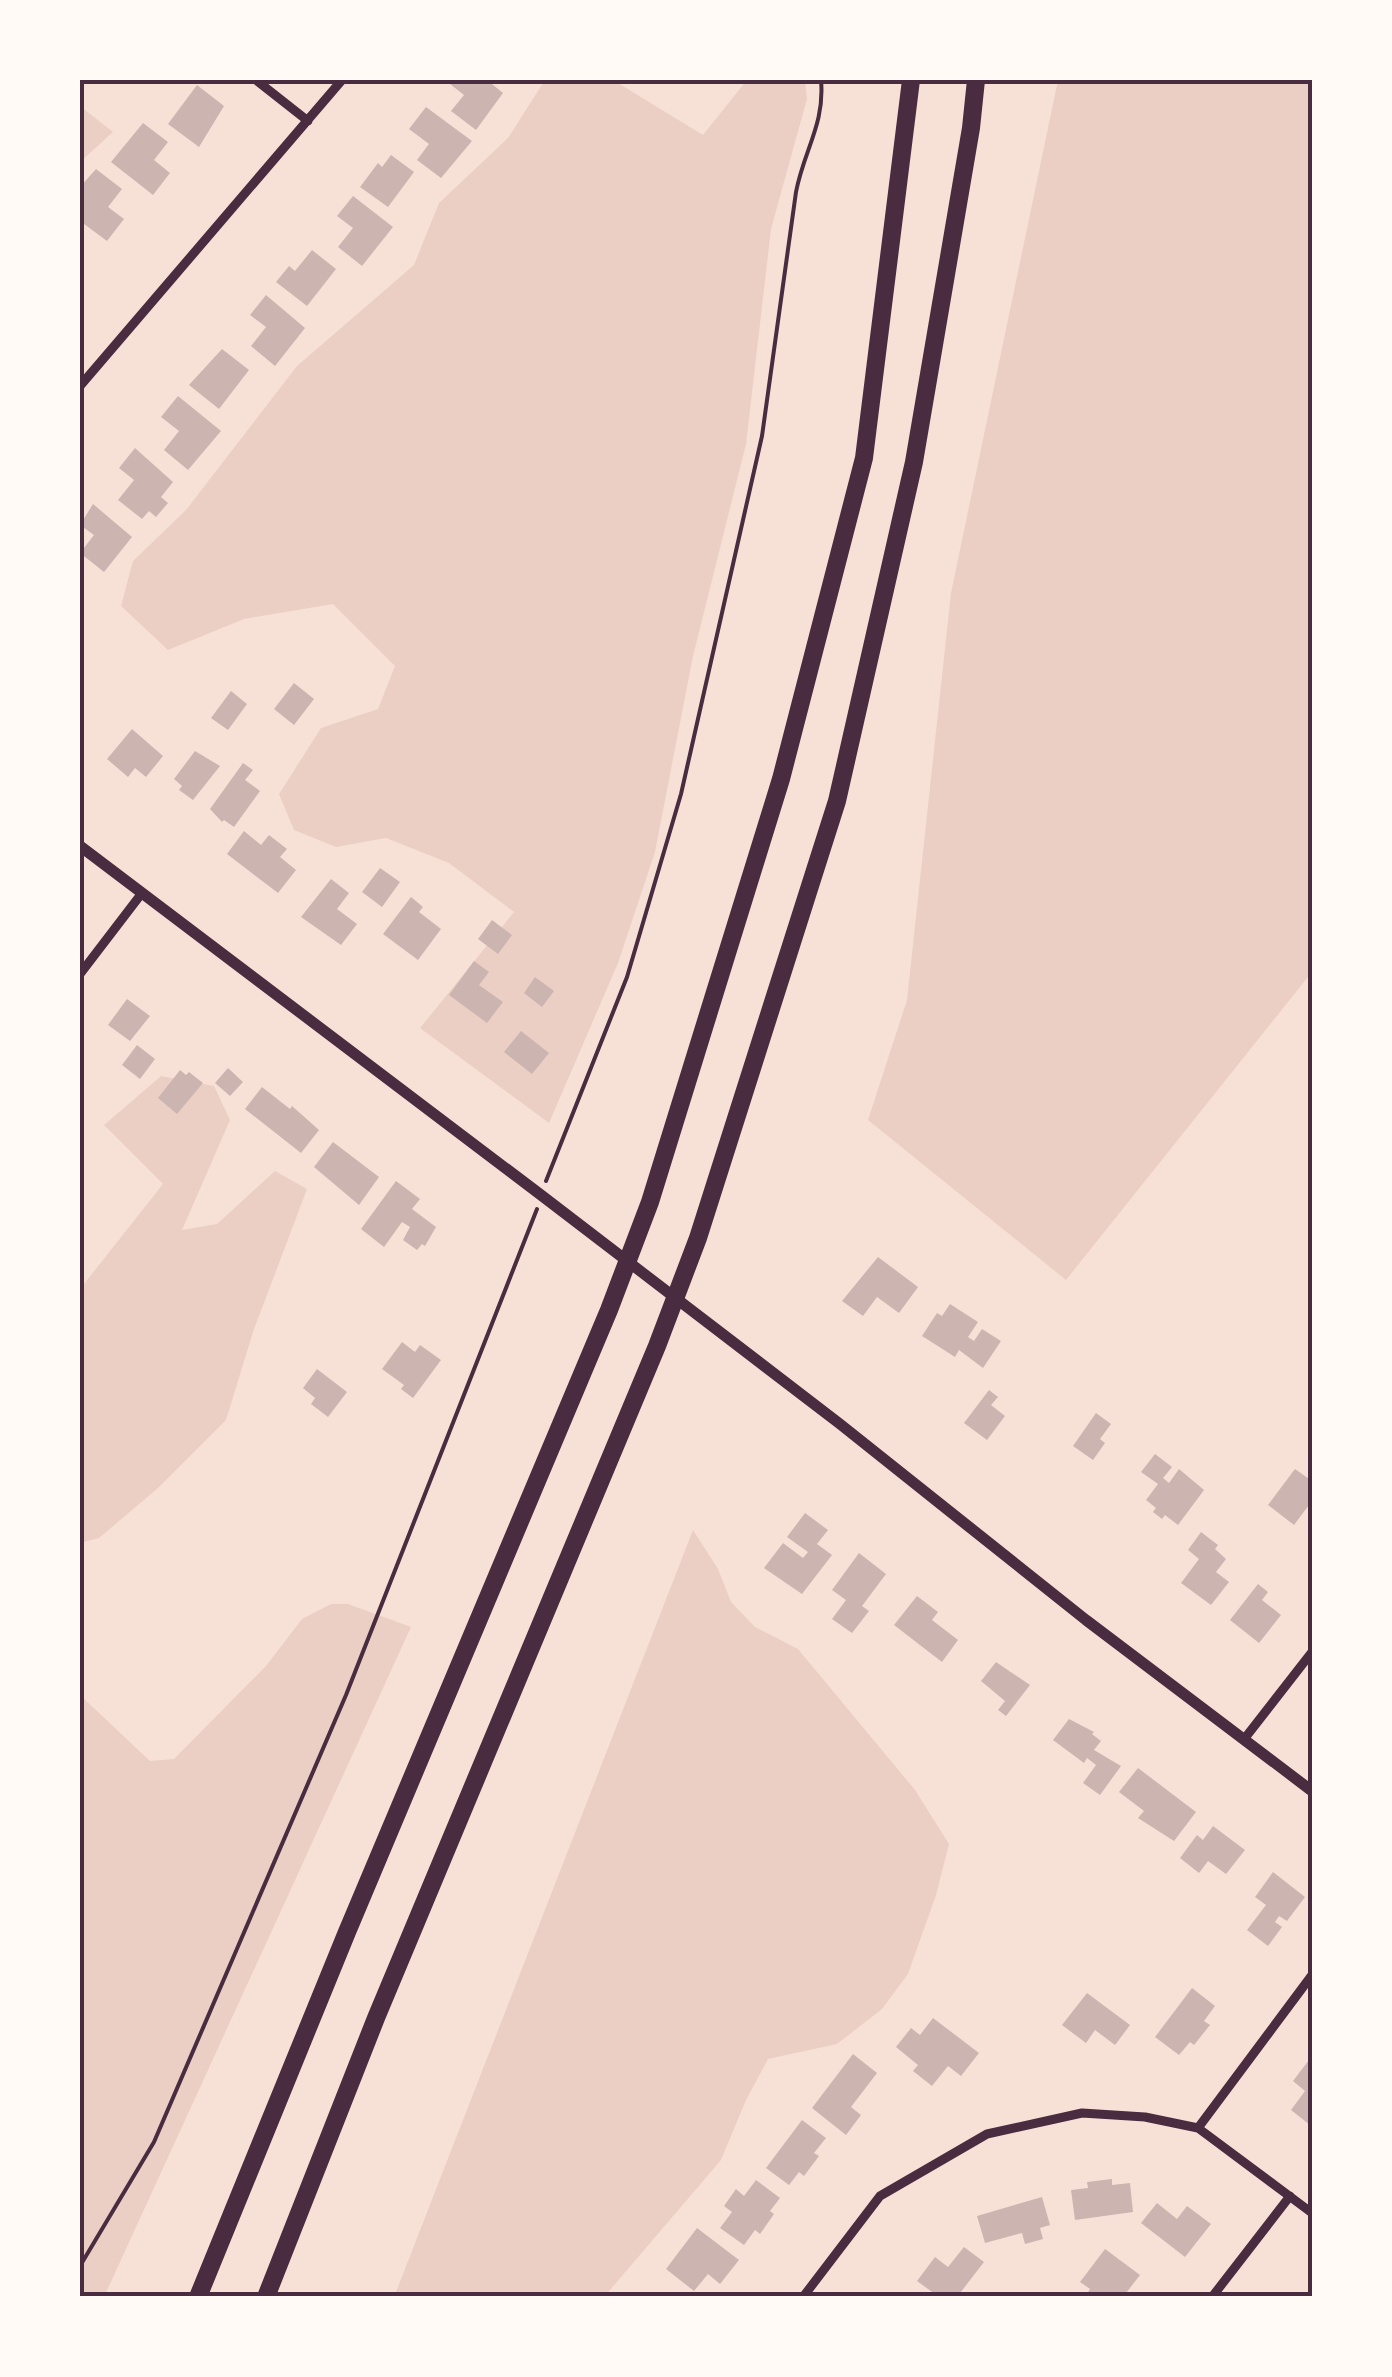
<svg xmlns="http://www.w3.org/2000/svg" width="1392" height="2377" font-family="Poppins,sans-serif">
<rect width="100%" height="100%" fill="#f7e1d7"/>
<path fill="#ebcfc5" d="M 545,80 L 613,80 L 703,135 L 747,80 L 805,80 L 807,99 L 771,229 L 746,444 L 693,656 L 655,852 L 618,963 L 549,1123 L 420,1028 L 514,912 L 449,863 L 386,838 L 336,847 L 294,830 L 279,794 L 321,728 L 378,709 L 395,666 L 333,604 L 244,619 L 168,650 L 121,606 L 133,561 L 186,510 L 297,366 L 414,265 L 439,203 L 508,138 Z
M 1058,80 L 1312,80 L 1312,972 L 1066,1280 L 868,1120 L 907,1000 L 951,593 Z
M 80,106 L 113,132 L 80,162 Z
M 161,1076 L 214,1086 L 230,1120 L 182,1230 L 217,1224 L 275,1171 L 307,1189 L 253,1332 L 226,1420 L 158,1488 L 99,1538 L 80,1543 L 80,1289 L 163,1184 L 104,1125 Z
M 693,1530 L 718,1569 L 731,1602 L 755,1627 L 798,1649 L 915,1790 L 949,1844 L 936,1895 L 908,1974 L 882,2009 L 837,2044 L 768,2059 L 746,2100 L 721,2160 L 604,2297 L 394,2297 Z
M 331,1604 L 348,1604 L 411,1627 L 104,2297 L 80,2297 L 80,1695 L 150,1761 L 174,1759 L 266,1666 L 302,1619 Z"/>
<path fill="#ccb4b1" d="M 445,80 L 487,80 L 503,93 L 476,130 L 451,111 L 464,95 Z
M 197,85 L 224,106 L 199,147 L 168,124 Z
M 426,107 L 472,141 L 441,178 L 417,160 L 429,144 L 409,129 Z
M 143,123 L 168,142 L 154,160 L 170,173 L 153,195 L 111,162 Z
M 391,155 L 414,172 L 388,207 L 360,187 L 378,163 L 382,167 Z
M 96,169 L 122,189 L 108,207 L 124,219 L 107,241 L 80,221 L 80,187 Z
M 353,196 L 393,227 L 362,266 L 338,247 L 353,228 L 337,216 Z
M 312,250 L 336,269 L 307,306 L 276,282 L 289,266 L 295,271 Z
M 266,295 L 305,328 L 275,366 L 251,346 L 266,327 L 250,315 Z
M 222,349 L 249,370 L 219,409 L 189,385 Z
M 178,396 L 221,431 L 188,470 L 164,450 L 179,431 L 161,417 Z
M 135,448 L 173,482 L 161,497 L 168,503 L 156,517 L 149,511 L 142,519 L 118,500 L 134,480 L 119,468 Z
M 93,504 L 132,537 L 104,572 L 80,553 L 94,535 L 80,525 Z
M 294,683 L 314,699 L 294,725 L 274,709 Z
M 231,691 L 247,704 L 228,730 L 211,718 Z
M 132,729 L 163,756 L 146,777 L 135,768 L 128,777 L 107,759 Z
M 195,751 L 220,766 L 193,800 L 179,790 L 182,786 L 174,779 Z
M 243,763 L 253,770 L 245,780 L 260,791 L 234,827 L 224,820 L 222,822 L 210,809 Z
M 244,831 L 261,845 L 269,835 L 287,849 L 280,857 L 296,870 L 278,893 L 227,854 Z
M 380,868 L 400,882 L 382,907 L 362,892 Z
M 331,879 L 349,893 L 337,909 L 357,924 L 341,945 L 301,917 Z
M 411,897 L 423,907 L 419,912 L 441,929 L 418,960 L 383,934 Z
M 492,920 L 512,935 L 498,954 L 478,939 Z
M 474,961 L 489,972 L 479,985 L 503,1002 L 487,1023 L 449,995 Z
M 535,977 L 554,991 L 542,1007 L 524,993 Z
M 127,999 L 150,1016 L 130,1041 L 108,1025 Z
M 521,1031 L 549,1053 L 532,1074 L 504,1052 Z
M 137,1045 L 155,1059 L 140,1079 L 122,1065 Z
M 228,1068 L 243,1082 L 230,1096 L 215,1083 Z
M 180,1070 L 186,1075 L 189,1072 L 203,1083 L 177,1114 L 158,1098 Z
M 262,1087 L 290,1109 L 292,1106 L 319,1130 L 301,1153 L 245,1109 Z
M 333,1142 L 379,1177 L 359,1205 L 314,1167 Z
M 396,1181 L 420,1199 L 412,1209 L 436,1227 L 425,1246 L 422,1244 L 417,1250 L 403,1240 L 410,1227 L 402,1222 L 384,1247 L 361,1229 Z
M 878,1257 L 918,1287 L 899,1313 L 877,1297 L 863,1316 L 842,1301 Z
M 950,1304 L 978,1322 L 968,1337 L 974,1341 L 982,1329 L 1001,1341 L 983,1368 L 959,1350 L 955,1357 L 922,1336 L 937,1313 L 942,1316 Z
M 402,1342 L 415,1352 L 420,1345 L 441,1360 L 413,1398 L 401,1389 L 404,1385 L 382,1369 Z
M 317,1369 L 347,1392 L 328,1417 L 311,1404 L 315,1398 L 303,1388 Z
M 989,1390 L 998,1397 L 991,1405 L 1005,1416 L 987,1440 L 964,1423 Z
M 1096,1413 L 1111,1424 L 1100,1439 L 1105,1443 L 1093,1460 L 1073,1446 Z
M 1155,1454 L 1172,1467 L 1163,1478 L 1169,1483 L 1179,1469 L 1204,1490 L 1178,1525 L 1165,1515 L 1162,1519 L 1153,1512 L 1156,1508 L 1146,1500 L 1158,1484 L 1141,1472 Z
M 1295,1469 L 1312,1481 L 1312,1501 L 1294,1525 L 1268,1505 Z
M 805,1513 L 828,1530 L 817,1544 L 832,1555 L 802,1594 L 764,1568 L 783,1543 L 803,1558 L 808,1552 L 787,1537 Z
M 1201,1532 L 1218,1545 L 1215,1549 L 1226,1559 L 1216,1572 L 1229,1582 L 1211,1605 L 1181,1583 L 1199,1559 L 1188,1550 Z
M 859,1553 L 886,1574 L 862,1606 L 869,1611 L 852,1633 L 832,1619 L 846,1600 L 832,1590 Z
M 1258,1584 L 1268,1592 L 1262,1600 L 1281,1615 L 1259,1643 L 1230,1620 Z
M 917,1596 L 938,1612 L 932,1620 L 958,1640 L 942,1662 L 894,1625 Z
M 996,1662 L 1030,1685 L 1006,1716 L 998,1710 L 1005,1701 L 981,1681 Z
M 1069,1719 L 1094,1732 L 1092,1734 L 1101,1741 L 1094,1750 L 1121,1766 L 1100,1795 L 1083,1783 L 1096,1765 L 1087,1758 L 1084,1763 L 1053,1740 Z
M 1138,1768 L 1196,1812 L 1174,1841 L 1138,1818 L 1144,1811 L 1119,1792 Z
M 1213,1826 L 1245,1850 L 1226,1874 L 1208,1861 L 1199,1873 L 1180,1858 L 1197,1835 L 1203,1840 Z
M 1273,1872 L 1305,1897 L 1287,1921 L 1279,1916 L 1275,1922 L 1282,1927 L 1268,1946 L 1247,1930 L 1266,1905 L 1255,1897 Z
M 1192,1988 L 1215,2006 L 1204,2021 L 1210,2025 L 1194,2045 L 1190,2042 L 1179,2055 L 1155,2037 Z
M 1087,1993 L 1130,2025 L 1115,2045 L 1095,2030 L 1086,2043 L 1062,2025 Z
M 933,2018 L 979,2053 L 961,2076 L 948,2066 L 932,2086 L 913,2071 L 918,2065 L 896,2047 L 911,2028 L 920,2035 Z
M 853,2054 L 877,2073 L 851,2107 L 861,2115 L 846,2135 L 812,2108 Z
M 1312,2056 L 1312,2123 L 1310,2125 L 1291,2110 L 1305,2091 L 1293,2081 Z
M 802,2120 L 826,2138 L 814,2153 L 819,2156 L 804,2176 L 799,2172 L 789,2185 L 766,2168 Z
M 1112,2179 L 1112,2185 L 1130,2183 L 1133,2212 L 1075,2220 L 1071,2190 L 1088,2188 L 1087,2182 Z
M 756,2180 L 780,2198 L 770,2211 L 774,2214 L 760,2234 L 755,2230 L 744,2245 L 720,2228 L 732,2212 L 724,2206 L 736,2189 L 744,2196 Z
M 1042,2197 L 1050,2225 L 1040,2228 L 1043,2239 L 1025,2244 L 1022,2233 L 985,2243 L 977,2216 Z
M 1157,2203 L 1177,2219 L 1187,2206 L 1211,2224 L 1185,2257 L 1141,2223 Z
M 697,2228 L 739,2260 L 720,2284 L 708,2274 L 694,2291 L 666,2269 Z
M 964,2247 L 984,2262 L 957,2297 L 939,2297 L 917,2281 L 935,2257 L 948,2267 Z
M 1105,2249 L 1140,2275 L 1123,2297 L 1085,2297 L 1090,2289 L 1080,2282 Z"/>
<g fill="none" stroke-linecap="round" stroke-linejoin="round">
<path stroke="#4a2c40" stroke-width="4" d="M 546,1181 L 627,977 L 681,794 L 762,436 L 796,192 C 804,150 825,124 821,80
M 80,2266 L 154,2142 L 346,1695 L 537,1209"/>
<path stroke="#4a2c40" stroke-width="9" d="M 256,80 L 308,121
M 80,386 L 342,80
M 80,974 L 142,893
M 1245,1738 L 1312,1652
M 1198,2128 L 1312,1975
M 803,2297 L 880,2196 L 987,2134 L 1082,2113 L 1145,2117 L 1198,2128 L 1312,2213
M 1212,2297 L 1290,2196"/>
<path stroke="#4a2c40" stroke-width="11" d="M 80,846 L 541,1195 L 840,1424 L 1086,1620 L 1312,1791"/>
<path stroke="#4a2c40" stroke-width="18" d="M 198,2297 L 347,1932 L 609,1310 L 650,1202 L 781,779 L 864,458 L 911,80
M 266,2297 L 376,2018 L 657,1346 L 698,1238 L 837,801 L 914,462 L 971,128 L 976,80"/>
</g>
<rect width="1392" height="2377" fill="none" stroke="#fffaf5" stroke-width="165"/>
<rect x="82" y="82" width="1228" height="2212" fill="none" stroke="#4a2c40" stroke-width="4"/>
</svg>
